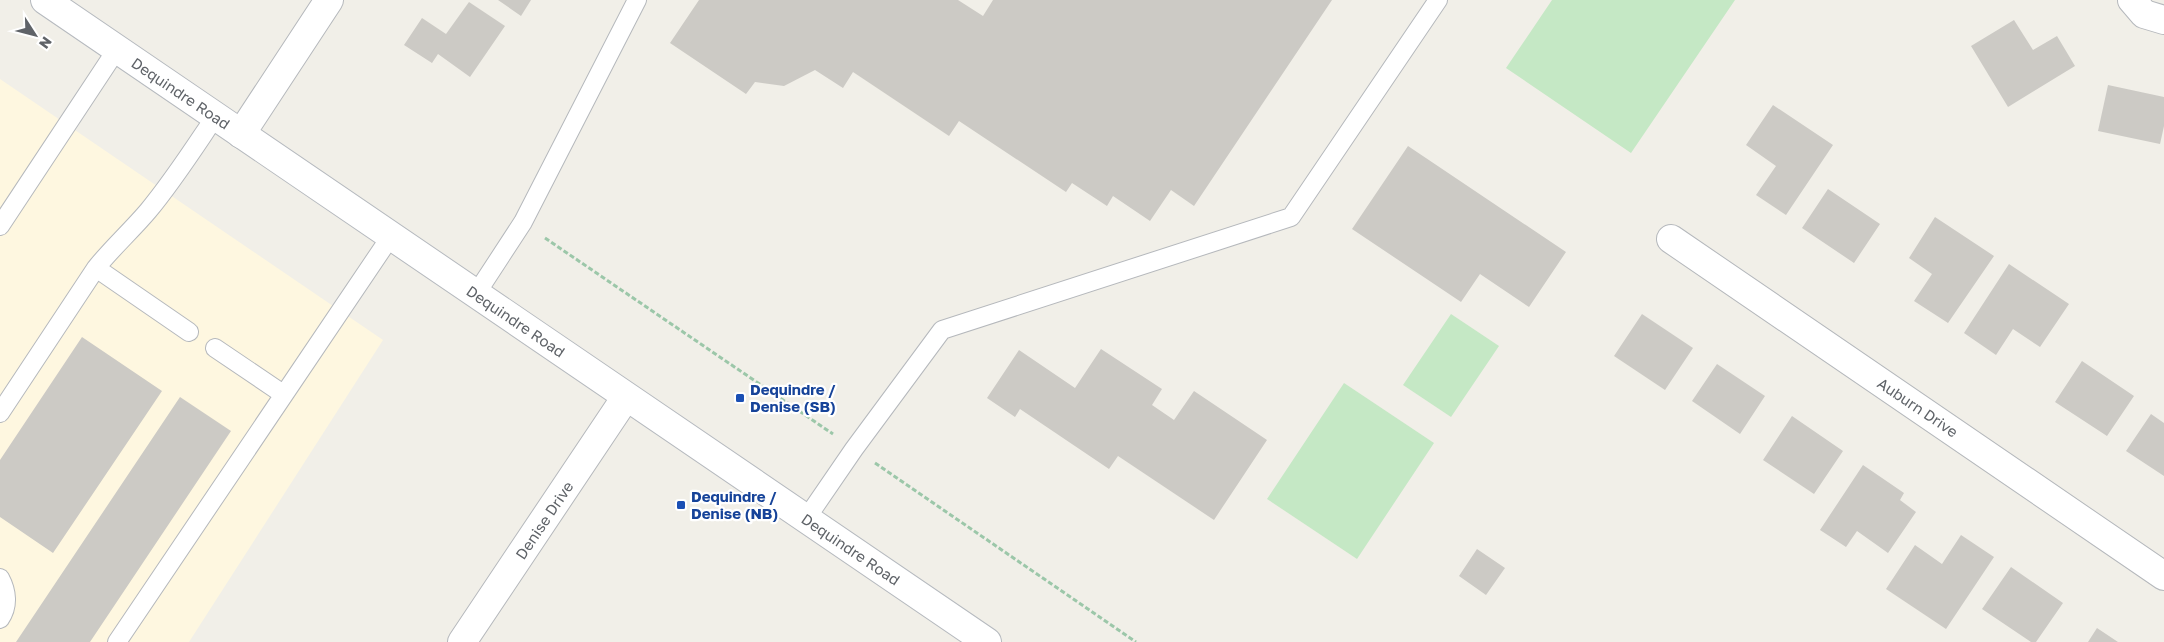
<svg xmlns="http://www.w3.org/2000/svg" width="2164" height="642" font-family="'Golos Text',sans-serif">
<rect width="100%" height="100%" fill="#f1efe8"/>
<path fill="#fef7e0" d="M 0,79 L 383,340 L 189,642 L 0,642 Z"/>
<path fill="#c5e8c5" d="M 1552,0 L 1735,0 L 1631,153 L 1506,68 Z
M 1451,314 L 1499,346 L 1451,417 L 1403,385 Z
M 1344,383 L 1434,443 L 1357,559 L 1267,499 Z"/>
<path fill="#cccac5" d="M 498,0 L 531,0 L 521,16 Z
M 699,0 L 958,0 L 983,16 L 993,0 L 1332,0 L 1194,206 L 1171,190 L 1150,221 L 1113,196 L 1107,206 L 1072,183 L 1066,192 L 959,121 L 949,136 L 853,72 L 843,88 L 815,70 L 784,86 L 755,82 L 746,94 L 670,43 Z
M 469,2 L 505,26 L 470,77 L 438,54 L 432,63 L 404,45 L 422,18 L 446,34 Z
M 2014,20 L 2033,50 L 2057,36 L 2075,66 L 2008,107 L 1971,46 Z
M 2108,85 L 2164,97 L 2164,126 L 2160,144 L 2098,131 Z
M 1773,105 L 1833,145 L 1786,215 L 1756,195 L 1776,166 L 1746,145 Z
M 1408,146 L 1566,252 L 1529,307 L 1480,274 L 1461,302 L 1352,229 Z
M 1828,189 L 1880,224 L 1854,263 L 1802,228 Z
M 1935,217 L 1994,256 L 1948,323 L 1914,301 L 1932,274 L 1909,258 Z
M 2009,264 L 2069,304 L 2040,347 L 2013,329 L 1996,355 L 1964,333 Z
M 1642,314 L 1693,348 L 1665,390 L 1614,356 Z
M 82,337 L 162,391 L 53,553 L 0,517 L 0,460 Z
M 1101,349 L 1162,389 L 1152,405 L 1174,420 L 1194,391 L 1267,440 L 1214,520 L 1118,456 L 1109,469 L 1020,409 L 1015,417 L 987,398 L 1019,350 L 1075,388 Z
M 2082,361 L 2134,396 L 2107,436 L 2055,402 Z
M 1717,364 L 1765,396 L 1740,434 L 1692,401 Z
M 180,397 L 231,431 L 90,642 L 16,642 Z
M 2151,414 L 2164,423 L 2164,476 L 2126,451 Z
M 1792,416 L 1843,451 L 1814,494 L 1763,460 Z
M 1863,465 L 1904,493 L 1900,500 L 1916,512 L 1888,553 L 1857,531 L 1846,547 L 1820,530 Z
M 1961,535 L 1994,557 L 1946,629 L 1886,589 L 1915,545 L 1942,564 Z
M 1477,549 L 1505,568 L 1486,595 L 1459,576 Z
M 2011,567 L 2063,603 L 2036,642 L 2031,642 L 1982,609 Z
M 2097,628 L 2118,642 L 2088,642 Z"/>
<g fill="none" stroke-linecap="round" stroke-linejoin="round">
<defs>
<path id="service" d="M 0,226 L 117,49
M 96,268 L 189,332
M 476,294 L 523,222 L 637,0
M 215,348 L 283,394
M 0,413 L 96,268 C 112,248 131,231 148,211 C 173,181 194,148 215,117
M 806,519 L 854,449 L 942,330 L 1291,217 L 1438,0
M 0,578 C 7,591 9,606 0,619
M 117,642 L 391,236"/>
<path id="minor" d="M 2132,0 L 2144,14 L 2164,20
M 241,134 L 329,0
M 1671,239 L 2164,576
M 462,642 L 626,397"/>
<path id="secondary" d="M 45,0 L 987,642"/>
</defs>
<use href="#service" stroke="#b5b8bc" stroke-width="20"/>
<use href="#minor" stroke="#b5b8bc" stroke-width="30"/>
<use href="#secondary" stroke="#b6babf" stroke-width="30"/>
<path stroke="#9cc7a9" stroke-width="3" stroke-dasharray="5 2.5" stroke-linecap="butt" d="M 545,238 L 833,434
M 875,463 L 1136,642"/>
<use href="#service" stroke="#fff" stroke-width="18"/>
<use href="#minor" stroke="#fff" stroke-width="28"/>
<use href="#secondary" stroke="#fff" stroke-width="28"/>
</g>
<g fill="#1a4fb4" stroke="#fff" stroke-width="2">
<rect x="735" y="393" width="10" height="10" rx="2.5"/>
<rect x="676" y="500" width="10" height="10" rx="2.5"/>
</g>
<g text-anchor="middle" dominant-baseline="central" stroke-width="4.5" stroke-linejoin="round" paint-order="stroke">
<g font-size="15" fill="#5f6368" stroke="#fff">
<text transform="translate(181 93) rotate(34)">Dequindre Road</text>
<text transform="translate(516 321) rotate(34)">Dequindre Road</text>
<text transform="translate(1918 407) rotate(34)">Auburn Drive</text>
<text transform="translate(544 520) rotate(-56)">Denise Drive</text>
<text transform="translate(851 549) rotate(34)">Dequindre Road</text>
</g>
<g font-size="15" font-weight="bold" fill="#164399" stroke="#fff" text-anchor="start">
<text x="750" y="389">Dequindre /<tspan x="750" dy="17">Denise (SB)</tspan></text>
<text x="691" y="496">Dequindre /<tspan x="691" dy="17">Denise (NB)</tspan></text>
</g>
</g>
<g transform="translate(35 35) rotate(126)" stroke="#ffffff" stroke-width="4" paint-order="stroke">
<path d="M0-4L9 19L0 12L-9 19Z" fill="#5f6368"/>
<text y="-8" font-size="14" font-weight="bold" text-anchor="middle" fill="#5f6368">N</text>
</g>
</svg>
